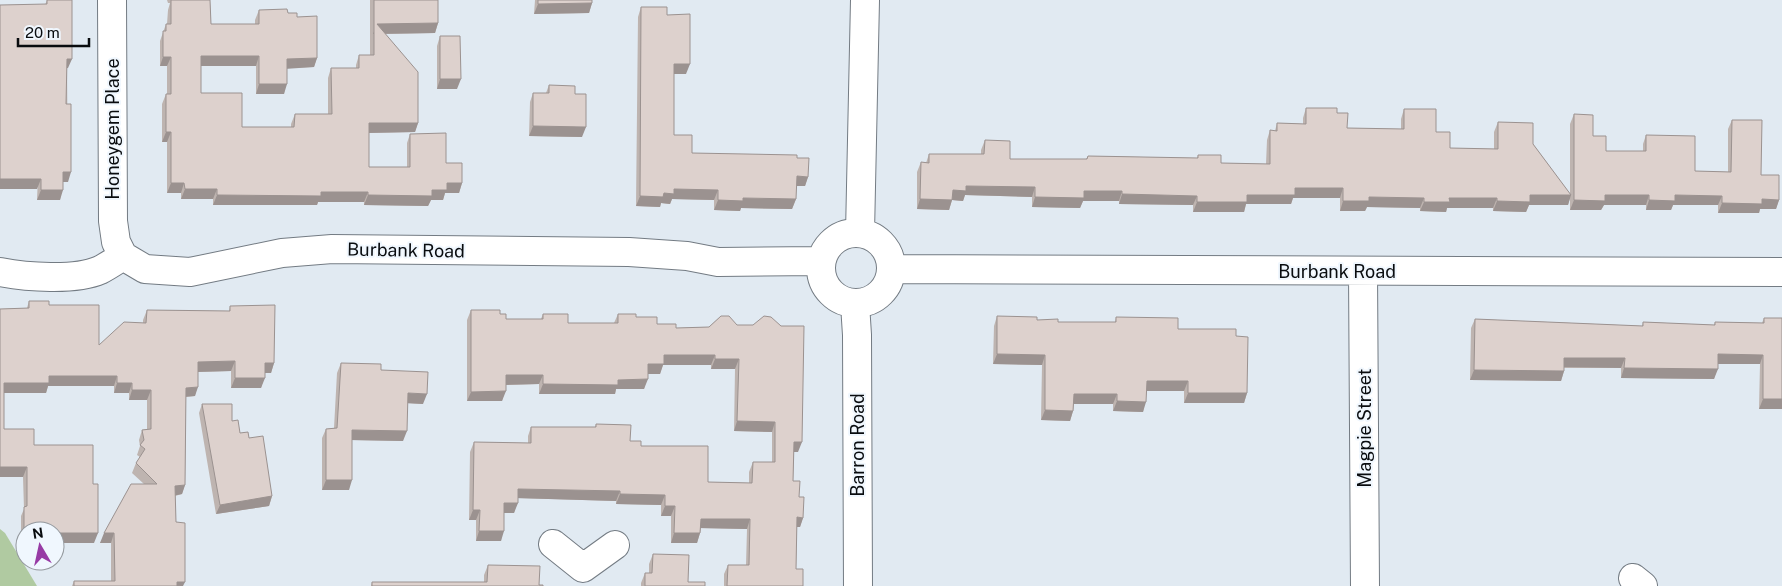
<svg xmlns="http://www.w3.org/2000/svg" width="1782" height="586" font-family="'Public Sans',sans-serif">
<rect width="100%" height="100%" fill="#e1eaf2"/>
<path fill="#b0caa1" d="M 0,529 L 5,533 L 37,586 L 0,586 Z"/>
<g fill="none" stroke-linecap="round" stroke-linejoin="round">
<defs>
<path id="minor" d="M 112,0 L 113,221 L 116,242 L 123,256
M821 268a35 35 0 1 1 70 0a35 35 0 1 1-70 0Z
M 860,233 L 865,0
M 892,269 L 1782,272
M 1363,271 L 1365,586
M 0,272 C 26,277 75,281 100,270 C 108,266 115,261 123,256 L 145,269 L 190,272 L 282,253 L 332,249 L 629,252 L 687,256 L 718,262 L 821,261
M 855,304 L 857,335 L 858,586
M 553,544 L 583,568 L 615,545
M 1633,578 L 1643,586"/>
</defs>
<use href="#minor" stroke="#737b83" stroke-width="30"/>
<use href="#minor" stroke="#fff" stroke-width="28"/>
</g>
<path fill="#beb4b0" d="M 47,0 L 68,68 L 67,68 L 68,182 L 63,182 L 60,200 L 37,200 L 45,5 Z
M 167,0 L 210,0 L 211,24 L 255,24 L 255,20 L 259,10 L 288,13 L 297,17 L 317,58 L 314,67 L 287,68 L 284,94 L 256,94 L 256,66 L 201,66 L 201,93 L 242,127 L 291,127 L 291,124 L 295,114 L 328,114 L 328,78 L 331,68 L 356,68 L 356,65 L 359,55 L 370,55 L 370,0 L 438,0 L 438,23 L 435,33 L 385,34 L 418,123 L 415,132 L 369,133 L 369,167 L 407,167 L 407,143 L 410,134 L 446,163 L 462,183 L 459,193 L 445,193 L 443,200 L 431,200 L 428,206 L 364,205 L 364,202 L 318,202 L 317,205 L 213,205 L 213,199 L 181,199 L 181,193 L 167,193 L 167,142 L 162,142 L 162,104 L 166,94 L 167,94 L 167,66 L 160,66 L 160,41 L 166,24 L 167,24 L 168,10 L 170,3 L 168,3 Z
M 535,0 L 592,0 L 592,3 L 589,13 L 534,14 Z
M 641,7 L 667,15 L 686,74 L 674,74 L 674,135 L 692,153 L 797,158 L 808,177 L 805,186 L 796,186 L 796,199 L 792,209 L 741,208 L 740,211 L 714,210 L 714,200 L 672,199 L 670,204 L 661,203 L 660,207 L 636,206 L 638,17 Z
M 440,36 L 457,89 L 437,89 L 437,46 Z
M 549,85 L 582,137 L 529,136 L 530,102 L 533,93 L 546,93 Z
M 1306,108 L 1337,113 L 1347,128 L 1401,129 L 1401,119 L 1404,109 L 1436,132 L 1450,148 L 1494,149 L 1494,132 L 1498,122 L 1533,144 L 1570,194 L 1570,124 L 1574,114 L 1606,151 L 1643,151 L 1643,144 L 1646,135 L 1695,171 L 1728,172 L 1728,129 L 1732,120 L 1761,175 L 1779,200 L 1776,209 L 1760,209 L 1759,213 L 1718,213 L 1718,205 L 1673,205 L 1671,210 L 1646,210 L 1646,205 L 1604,205 L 1601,210 L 1570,210 L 1570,198 L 1568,205 L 1529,205 L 1526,212 L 1493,211 L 1493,208 L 1447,208 L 1446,212 L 1420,211 L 1420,208 L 1367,207 L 1365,211 L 1340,211 L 1340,198 L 1293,198 L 1291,204 L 1246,204 L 1244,212 L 1193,212 L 1193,205 L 1119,204 L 1119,201 L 1083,201 L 1080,208 L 1032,207 L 1032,197 L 965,195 L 963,201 L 952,200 L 949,210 L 917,209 L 917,172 L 921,162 L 926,163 L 929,154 L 981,154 L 981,150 L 985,140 L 1010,159 L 1086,159 L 1088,156 L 1197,158 L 1198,155 L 1221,163 L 1266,164 L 1267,140 L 1270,130 L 1275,131 L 1277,123 L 1303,124 L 1303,118 Z
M 29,301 L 49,305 L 99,345 L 143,323 L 143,320 L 147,310 L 229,311 L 230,306 L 274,363 L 271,373 L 265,373 L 261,388 L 231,388 L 231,371 L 198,372 L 195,396 L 186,397 L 185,485 L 182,494 L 175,496 L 176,522 L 183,586 L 72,586 L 74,581 L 111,581 L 111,543 L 100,543 L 144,484 L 132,473 L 136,463 L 140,457 L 137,455 L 140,446 L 139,440 L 142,430 L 147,429 L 147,400 L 129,400 L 129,393 L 114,393 L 114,386 L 48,386 L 46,393 L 4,393 L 4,429 L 34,445 L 94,543 L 55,531 L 25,531 L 25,543 L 23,543 L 24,538 L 21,538 L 21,516 L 24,509 L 23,477 L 0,477 L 0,309 L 27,308 Z
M 471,310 L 500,314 L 506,319 L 541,319 L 543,314 L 568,323 L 614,323 L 618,314 L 636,317 L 657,324 L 676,328 L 709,327 L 721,316 L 798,452 L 794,452 L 793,481 L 799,497 L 803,518 L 800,527 L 797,527 L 796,569 L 803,586 L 724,586 L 724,574 L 728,565 L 746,565 L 747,529 L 701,528 L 700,533 L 697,543 L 671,543 L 671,516 L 661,516 L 661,505 L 616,504 L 616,501 L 518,498 L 514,513 L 504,513 L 501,541 L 476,541 L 476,520 L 469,520 L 470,452 L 474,442 L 528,443 L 528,436 L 531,427 L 595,427 L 596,424 L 630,441 L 641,446 L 708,482 L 749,483 L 749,472 L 753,462 L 772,462 L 772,432 L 734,431 L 735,369 L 711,369 L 711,365 L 663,365 L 660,374 L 648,374 L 644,389 L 616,389 L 615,394 L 539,394 L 539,384 L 506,385 L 502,401 L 467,401 L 467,320 Z
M 997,316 L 1058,322 L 1115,322 L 1116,317 L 1178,329 L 1236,336 L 1247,393 L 1244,403 L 1184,403 L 1184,391 L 1147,391 L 1143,412 L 1113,411 L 1113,404 L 1074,404 L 1073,411 L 1070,421 L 1041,420 L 1042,365 L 993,364 L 994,326 Z
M 1764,318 L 1782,318 L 1782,409 L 1759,409 L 1760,364 L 1718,364 L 1714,379 L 1621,378 L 1621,368 L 1564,368 L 1564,371 L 1561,381 L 1470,380 L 1471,328 L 1475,319 L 1642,326 L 1643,322 L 1714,325 L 1715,322 L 1762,323 Z
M 341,363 L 381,370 L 423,404 L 407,403 L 403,441 L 352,440 L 349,490 L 322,490 L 322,438 L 326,429 L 334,428 L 337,373 Z
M 202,404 L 232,421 L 240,433 L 249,438 L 272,496 L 269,506 L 216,514 L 199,413 Z
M 653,554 L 688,582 L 705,586 L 641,586 L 641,583 L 645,573 L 649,573 L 649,564 Z
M 488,565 L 543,586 L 371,586 L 372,582 L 484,582 L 484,575 Z"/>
<path fill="#9b9290" d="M 592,3 L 589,13 L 534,14 L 538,4 Z
M 438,23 L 435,33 L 373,34 L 377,24 Z
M 201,56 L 259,56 L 256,66 L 197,66 Z
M 163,57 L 171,57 L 167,66 L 160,66 Z
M 317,58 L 314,67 L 284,69 L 287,59 Z
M 67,59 L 72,59 L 68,68 L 63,69 Z
M 674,64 L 690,64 L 686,74 L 670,74 Z
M 440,79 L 461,79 L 457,89 L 437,89 Z
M 259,84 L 287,84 L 284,94 L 256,94 Z
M 369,123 L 418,123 L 415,132 L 366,133 Z
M 533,126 L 586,127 L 582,137 L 529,136 Z
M 166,132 L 171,132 L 167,142 L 162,142 Z
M 63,172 L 71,172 L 68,182 L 60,182 Z
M 797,176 L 808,177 L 805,186 L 793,186 Z
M 0,179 L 41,179 L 37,189 L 0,189 Z
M 171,183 L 184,183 L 181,193 L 167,193 Z
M 447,183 L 462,183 L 459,193 L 445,193 L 443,200 L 431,200 L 428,206 L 364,205 L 368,195 L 432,190 Z
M 966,186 L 1035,187 L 1032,197 L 965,195 L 963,201 L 952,200 L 949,210 L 917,209 L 920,199 L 953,190 Z
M 1295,188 L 1343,188 L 1340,198 L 1293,198 L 1291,204 L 1246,204 L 1244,212 L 1193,212 L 1197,202 Z
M 185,189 L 217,189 L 213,199 L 181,199 Z
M 674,189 L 718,190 L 714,200 L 672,199 L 670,204 L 661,203 L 660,207 L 636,206 L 640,196 L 664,193 Z
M 41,190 L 63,190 L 60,200 L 37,200 Z
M 1084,191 L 1122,191 L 1119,201 L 1083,201 L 1080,208 L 1032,207 L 1035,197 Z
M 321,192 L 368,192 L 364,202 L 318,202 L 317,205 L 213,205 L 217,195 Z
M 1122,194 L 1197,196 L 1193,205 L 1119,204 Z
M 1530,195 L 1571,195 L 1568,205 L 1529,205 L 1526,212 L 1493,211 L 1497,201 Z
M 1605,195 L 1649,195 L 1646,205 L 1604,205 L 1601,210 L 1570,210 L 1574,200 Z
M 1675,195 L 1722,196 L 1718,205 L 1673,205 L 1671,210 L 1646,210 L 1649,200 Z
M 1369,197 L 1424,198 L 1420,208 L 1367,207 L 1365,211 L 1340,211 L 1343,201 Z
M 743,198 L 796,199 L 792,209 L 741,208 L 740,211 L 714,210 L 718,200 Z
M 1449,198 L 1497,198 L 1493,208 L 1447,208 L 1446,212 L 1420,211 L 1424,202 Z
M 1762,199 L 1779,200 L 1776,209 L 1760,209 L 1759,213 L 1718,213 L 1722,203 Z
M 997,354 L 1045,355 L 1042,365 L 993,364 Z
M 1718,354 L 1763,355 L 1760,364 L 1714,364 Z
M 664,355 L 715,355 L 711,365 L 663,365 L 660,374 L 644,374 L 648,364 Z
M 1564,358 L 1625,358 L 1621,368 L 1561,367 Z
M 715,359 L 739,359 L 735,369 L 711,369 Z
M 235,361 L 231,371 L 195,372 L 198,362 Z
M 265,363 L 274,363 L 271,373 L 261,373 Z
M 1624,368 L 1718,369 L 1714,379 L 1621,378 Z
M 1474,370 L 1564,371 L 1561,381 L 1470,380 Z
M 506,375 L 543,375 L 539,384 L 502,385 Z
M 49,376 L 117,376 L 114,386 L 48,386 L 46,393 L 1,393 L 4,383 Z
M 235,378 L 265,378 L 261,388 L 231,388 Z
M 648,379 L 644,389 L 616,389 L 615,394 L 539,394 L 543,384 L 618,380 Z
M 1147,381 L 1188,381 L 1184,391 L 1143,391 Z
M 117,383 L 132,383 L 129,393 L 114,393 Z
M 198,387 L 195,396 L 182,397 L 186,388 Z
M 132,390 L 151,390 L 147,400 L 129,400 Z
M 506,391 L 502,401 L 467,401 L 471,392 Z
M 408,393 L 427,394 L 423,404 L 404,403 Z
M 1188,393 L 1247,393 L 1244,403 L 1184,403 Z
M 1074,394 L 1117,394 L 1113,404 L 1070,404 Z
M 1763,399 L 1782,399 L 1782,409 L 1759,409 Z
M 1117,401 L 1146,402 L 1143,412 L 1113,411 Z
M 1045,410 L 1073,411 L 1070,421 L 1041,420 Z
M 737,421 L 775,422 L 772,432 L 734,431 Z
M 352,430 L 407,431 L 403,441 L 349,440 Z
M 794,442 L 802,442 L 798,452 L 790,452 Z
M 0,467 L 27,467 L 23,477 L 0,477 Z
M 326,480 L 352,480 L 349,490 L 322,490 Z
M 185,485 L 182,494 L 172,496 L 175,486 Z
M 518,489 L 620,491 L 616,501 L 514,498 Z
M 620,494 L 665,495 L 661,505 L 616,504 Z
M 272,496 L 269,506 L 216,514 L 220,505 Z
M 504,503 L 518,503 L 514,513 L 501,513 Z
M 665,506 L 675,506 L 671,516 L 661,516 Z
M 473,510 L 480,510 L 476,520 L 469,520 Z
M 797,517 L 803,518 L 800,527 L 794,527 Z
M 701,519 L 750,519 L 747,529 L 697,528 Z
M 24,528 L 27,528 L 26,531 L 25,531 L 24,538 L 21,538 Z
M 479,531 L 504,531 L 501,541 L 476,541 Z
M 55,533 L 98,533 L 94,543 L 55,543 Z
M 104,533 L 114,533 L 111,543 L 100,543 Z
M 674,533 L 700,533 L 697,543 L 671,543 Z
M 177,582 L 185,582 L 183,586 L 176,586 Z"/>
<path fill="#ddd1cd" stroke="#9b9290" d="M 47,0 L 72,0 L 72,59 L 67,59 L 66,104 L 71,104 L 71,172 L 63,172 L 63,190 L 41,190 L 41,179 L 0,179 L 0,5 L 47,4 Z
M 171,0 L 210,0 L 211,24 L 259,24 L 259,10 L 287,9 L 288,13 L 297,13 L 297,17 L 317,16 L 317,58 L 287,59 L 287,84 L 259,84 L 259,56 L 201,56 L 201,93 L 242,93 L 242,127 L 294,127 L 295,114 L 332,114 L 331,68 L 359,68 L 359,55 L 374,55 L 374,0 L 438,0 L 438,23 L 377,24 L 418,72 L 418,123 L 369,123 L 369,167 L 410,167 L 410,134 L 446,133 L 446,163 L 462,163 L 462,183 L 447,183 L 447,190 L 432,190 L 432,196 L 368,195 L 368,192 L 321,192 L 321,196 L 217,195 L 217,189 L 185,189 L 184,183 L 171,183 L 171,132 L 166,132 L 166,94 L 171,94 L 171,57 L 163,57 L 163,31 L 166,31 L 166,24 L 171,24 Z
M 538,0 L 592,0 L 592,3 L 538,4 Z
M 641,7 L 667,7 L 667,15 L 690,14 L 690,64 L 674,64 L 674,135 L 692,135 L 692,153 L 797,155 L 797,158 L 809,158 L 808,177 L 797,176 L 796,199 L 743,198 L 743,201 L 718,200 L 718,190 L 674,189 L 674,194 L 664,193 L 663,197 L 640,196 Z
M 440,36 L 460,36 L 461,79 L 440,79 Z
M 549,85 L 575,86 L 575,94 L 586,94 L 586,127 L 533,126 L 533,93 L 549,93 Z
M 1306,108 L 1337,108 L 1337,113 L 1348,113 L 1347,128 L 1404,129 L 1404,109 L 1436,109 L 1436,132 L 1450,132 L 1450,148 L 1498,149 L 1498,122 L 1533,123 L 1533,144 L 1571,195 L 1530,195 L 1530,202 L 1497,201 L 1497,198 L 1449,198 L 1450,202 L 1424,202 L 1424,198 L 1369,197 L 1369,201 L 1343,201 L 1343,188 L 1295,188 L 1295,195 L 1247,195 L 1247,202 L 1197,202 L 1197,196 L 1122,194 L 1122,191 L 1084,191 L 1084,198 L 1035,197 L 1035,187 L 966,186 L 966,191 L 953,190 L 952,200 L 920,199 L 921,162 L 929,163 L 929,154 L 984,154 L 985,140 L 1010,141 L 1010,159 L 1087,159 L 1088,156 L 1198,158 L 1198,155 L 1221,155 L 1221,163 L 1270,164 L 1270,130 L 1277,131 L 1277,123 L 1306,124 Z
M 1574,114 L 1593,115 L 1593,136 L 1606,136 L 1606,151 L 1646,151 L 1646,135 L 1695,136 L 1695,171 L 1731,172 L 1732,120 L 1762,120 L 1761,175 L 1779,175 L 1779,200 L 1762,199 L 1762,204 L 1722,203 L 1722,196 L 1675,195 L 1675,201 L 1649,200 L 1649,195 L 1605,195 L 1605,201 L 1574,200 Z
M 29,301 L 49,301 L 49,305 L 99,305 L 99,345 L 124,322 L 146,323 L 147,310 L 230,311 L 230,306 L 275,305 L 274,363 L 265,363 L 265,378 L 235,378 L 235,361 L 198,362 L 198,387 L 186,388 L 185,485 L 175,486 L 176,522 L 185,523 L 185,582 L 177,582 L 177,586 L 74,586 L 74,581 L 115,581 L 114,533 L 104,533 L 131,484 L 157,484 L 136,463 L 145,449 L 140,445 L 144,440 L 142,430 L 151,429 L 151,390 L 132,390 L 132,383 L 117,383 L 117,376 L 49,376 L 49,383 L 4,383 L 4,429 L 34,429 L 34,445 L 93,445 L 93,484 L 98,484 L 98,533 L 55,533 L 55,531 L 27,531 L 27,528 L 24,528 L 24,507 L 27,506 L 27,467 L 0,467 L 0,309 L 29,308 Z
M 471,310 L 500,310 L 500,314 L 506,314 L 506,319 L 543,319 L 543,314 L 568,314 L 568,323 L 618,323 L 618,314 L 636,314 L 636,317 L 657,317 L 657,324 L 676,324 L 676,328 L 709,327 L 721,316 L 729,316 L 737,325 L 753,325 L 764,316 L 771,317 L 781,326 L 804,326 L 802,442 L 794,442 L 793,481 L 800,481 L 799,497 L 804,497 L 803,518 L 797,517 L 796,569 L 803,569 L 803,586 L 727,586 L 728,565 L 749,565 L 750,519 L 701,519 L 700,533 L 674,533 L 675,506 L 665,506 L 665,495 L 620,494 L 620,491 L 518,489 L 518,503 L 504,503 L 504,531 L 479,531 L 480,510 L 473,510 L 474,442 L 531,443 L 531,427 L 596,427 L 596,424 L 631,425 L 630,441 L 641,441 L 641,446 L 708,446 L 708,482 L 752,483 L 753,462 L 775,462 L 775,422 L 737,421 L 739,359 L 715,359 L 715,355 L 664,355 L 664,364 L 648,364 L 648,379 L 618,380 L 618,385 L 543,384 L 543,375 L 506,375 L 506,391 L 471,392 Z
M 997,316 L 1037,317 L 1037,320 L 1058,319 L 1058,322 L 1116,322 L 1116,317 L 1178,318 L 1178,329 L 1236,329 L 1236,336 L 1248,337 L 1247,393 L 1188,393 L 1188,381 L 1147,381 L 1146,402 L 1117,401 L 1117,394 L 1074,394 L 1073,411 L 1045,410 L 1045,355 L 997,354 Z
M 1764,318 L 1782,318 L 1782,399 L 1763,399 L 1763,355 L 1718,354 L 1718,369 L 1624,368 L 1625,358 L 1564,358 L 1564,371 L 1474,370 L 1475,319 L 1643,326 L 1643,322 L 1715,325 L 1715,322 L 1764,323 Z
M 341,363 L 381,364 L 381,370 L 428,372 L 427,394 L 408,393 L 407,431 L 352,430 L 352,480 L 326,480 L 326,429 L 337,428 Z
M 202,404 L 232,404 L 232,421 L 238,420 L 240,433 L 248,432 L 249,438 L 263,436 L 272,496 L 220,505 Z
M 653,554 L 689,555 L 688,582 L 705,582 L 705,586 L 645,586 L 645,573 L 652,573 Z
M 488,565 L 540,566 L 539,585 L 543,585 L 543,586 L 372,586 L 372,582 L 487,582 Z"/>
<g text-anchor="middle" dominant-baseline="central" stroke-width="4" stroke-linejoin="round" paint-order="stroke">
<g font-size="18" fill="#090c0f" stroke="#f0f7fe">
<text transform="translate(112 129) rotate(-90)">Honeygem Place</text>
<text transform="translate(406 250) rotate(1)">Burbank Road</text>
<text x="1337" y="271">Burbank Road</text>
<text transform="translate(1364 428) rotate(-90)">Magpie Street</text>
<text transform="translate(857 445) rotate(-90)">Barron Road</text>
</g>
</g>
<g transform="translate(40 546) rotate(351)"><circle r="24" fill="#f0f7fe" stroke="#94999e"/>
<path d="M0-4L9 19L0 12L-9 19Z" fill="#973ba5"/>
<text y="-8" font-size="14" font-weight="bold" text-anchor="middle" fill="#090c0f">N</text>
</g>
<path d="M18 38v8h71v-8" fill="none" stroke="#090c0f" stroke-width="2.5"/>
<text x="25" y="38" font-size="15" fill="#090c0f" stroke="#f0f7fe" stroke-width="4" paint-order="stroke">20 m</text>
</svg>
